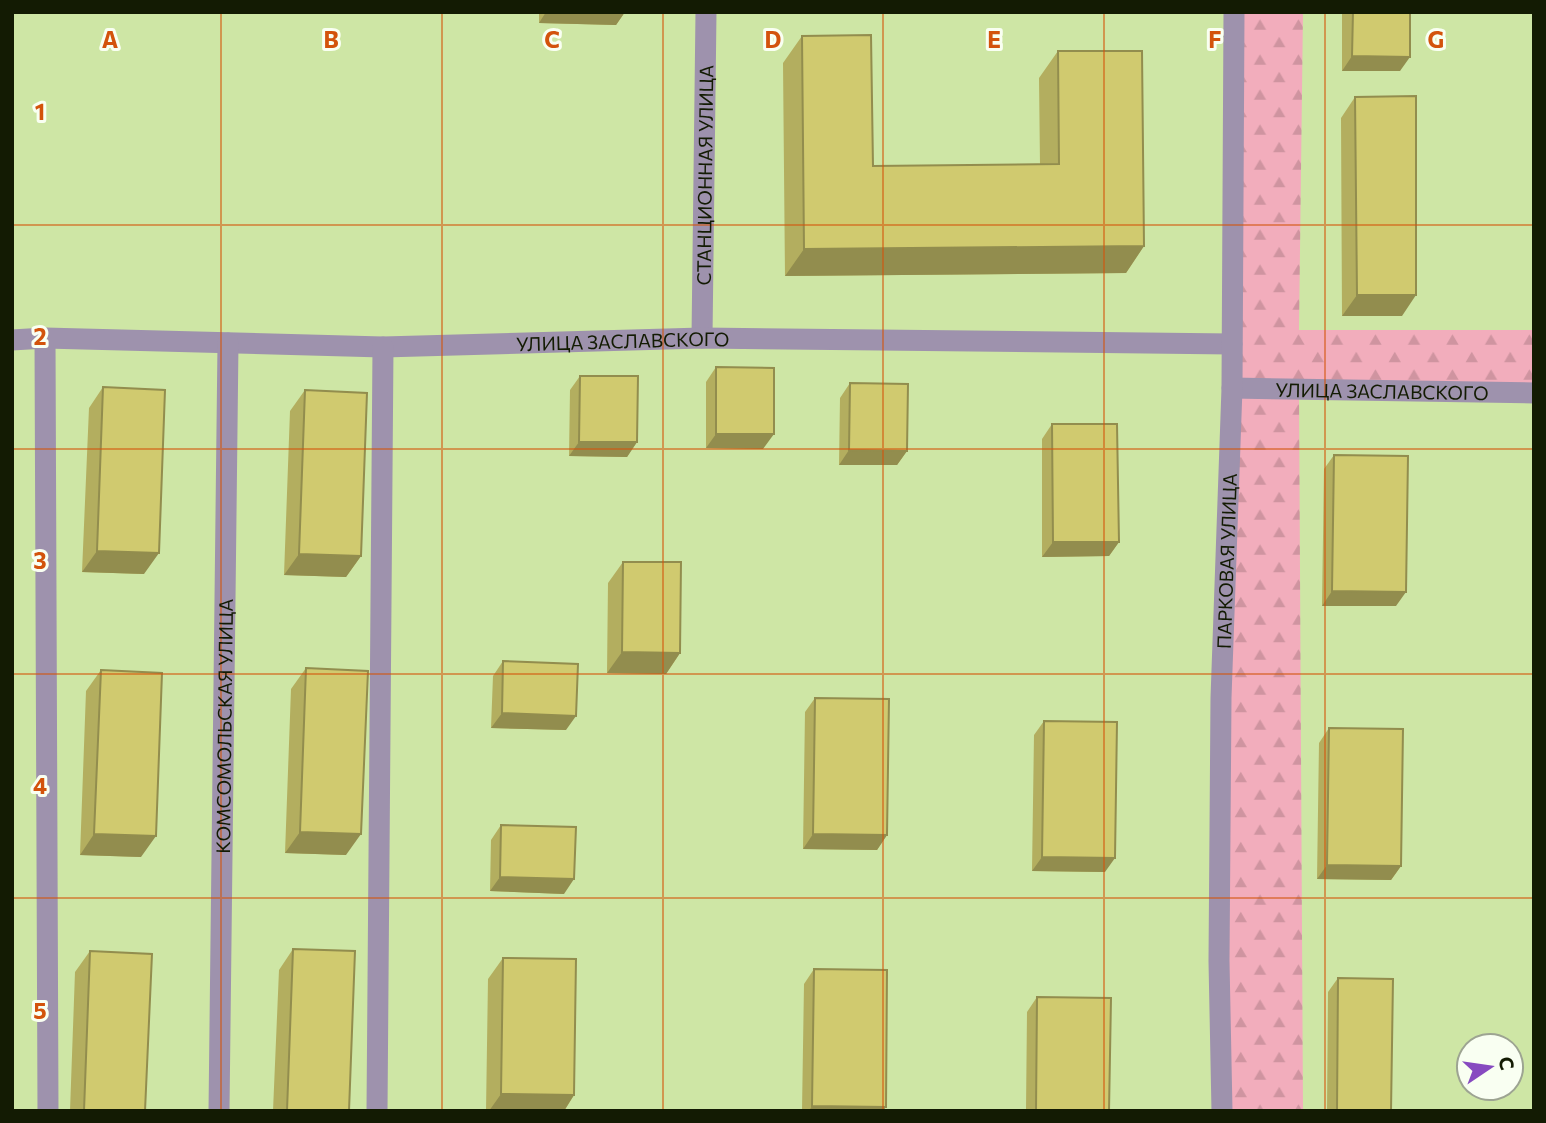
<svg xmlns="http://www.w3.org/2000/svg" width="1546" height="1123" font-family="Commissioner,sans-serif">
<defs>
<pattern id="forest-firs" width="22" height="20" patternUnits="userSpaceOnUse" patternTransform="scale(1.75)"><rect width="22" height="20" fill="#f2adbc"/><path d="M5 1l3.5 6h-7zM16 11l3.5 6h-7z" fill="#cf94a0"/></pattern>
</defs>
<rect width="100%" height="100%" fill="#cee6a5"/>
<path fill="url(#forest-firs)" d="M 1234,12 L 1303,12 L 1299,330 L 1534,330 L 1534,385 L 1299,391 L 1303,1111 L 1224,1111 Z"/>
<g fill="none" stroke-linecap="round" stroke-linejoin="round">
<g stroke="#9e92ad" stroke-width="21">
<path d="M 45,338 L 48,1111"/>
<path id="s1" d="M 702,338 L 706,12"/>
<path id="s2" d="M 12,340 L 45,338 L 383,347 L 702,338 L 1232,344"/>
<path id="s3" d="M 1232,388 L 1534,393"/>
<path id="s4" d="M 219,1111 L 228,343"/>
<path d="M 377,1111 L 383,347"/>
<path id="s5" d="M 1222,1111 L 1219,961 L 1221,698 L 1232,388 L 1234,12"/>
</g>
</g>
<path fill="#b3ae5f" d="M 539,12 L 625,12 L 616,25 L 539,23 Z
M 1342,12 L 1410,12 L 1400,71 L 1342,71 Z
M 802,36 L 873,166 L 1040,165 L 1039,78 L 1058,51 L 1144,246 L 1126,273 L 785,276 L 783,63 Z
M 1355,97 L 1402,316 L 1342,316 L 1341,118 Z
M 716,367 L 763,449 L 706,448 L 706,382 Z
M 580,376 L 637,442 L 627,457 L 569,456 L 570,390 Z
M 850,383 L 907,451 L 897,465 L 839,465 L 840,398 Z
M 103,387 L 144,574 L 82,572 L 89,408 Z
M 305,390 L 361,556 L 346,577 L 284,575 L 290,411 Z
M 1052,424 L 1119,542 L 1109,556 L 1042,557 L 1042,439 Z
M 1334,455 L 1396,606 L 1322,606 L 1324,469 Z
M 623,562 L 680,653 L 666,674 L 607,673 L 608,583 Z
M 503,661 L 566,730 L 491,728 L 493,676 Z
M 306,668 L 346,855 L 285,853 L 291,689 Z
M 101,670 L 141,857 L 80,855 L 86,691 Z
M 815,698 L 887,835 L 877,850 L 803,849 L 805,712 Z
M 1044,721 L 1105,872 L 1032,871 L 1034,735 Z
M 1329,728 L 1401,866 L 1391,880 L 1317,879 L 1319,743 Z
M 501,825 L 564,894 L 490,891 L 491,840 Z
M 293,949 L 349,1111 L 273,1111 L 279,970 Z
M 90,951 L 145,1111 L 70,1111 L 75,972 Z
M 503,958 L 574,1095 L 564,1111 L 486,1111 L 488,979 Z
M 814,969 L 883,1111 L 802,1111 L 804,984 Z
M 1338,978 L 1391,1111 L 1327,1111 L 1328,992 Z
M 1037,997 L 1109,1111 L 1026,1111 L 1027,1012 Z"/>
<path fill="#928d4e" d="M 546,12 L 625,12 L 616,25 L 539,23 Z
M 1352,56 L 1410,57 L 1400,71 L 1342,71 Z
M 1144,246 L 1126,273 L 785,276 L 804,249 Z
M 1357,295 L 1416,295 L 1402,316 L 1342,316 Z
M 716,434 L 774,434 L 763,449 L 706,448 Z
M 579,442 L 637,442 L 627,457 L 569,456 Z
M 849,450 L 907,451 L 897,465 L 839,465 Z
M 1053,542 L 1119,542 L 1109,556 L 1042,557 Z
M 97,551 L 159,553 L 144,574 L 82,572 Z
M 299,554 L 361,556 L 346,577 L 284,575 Z
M 1332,591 L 1406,592 L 1396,606 L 1322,606 Z
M 622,652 L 680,653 L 666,674 L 607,673 Z
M 502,713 L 576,716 L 566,730 L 491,728 Z
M 300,832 L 361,834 L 346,855 L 285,853 Z
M 94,834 L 156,836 L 141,857 L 80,855 Z
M 813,834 L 887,835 L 877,850 L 803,849 Z
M 1042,857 L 1115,858 L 1105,872 L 1032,871 Z
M 1327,865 L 1401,866 L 1391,880 L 1317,879 Z
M 500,877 L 574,879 L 564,894 L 490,891 Z
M 501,1094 L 574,1095 L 564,1111 L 489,1111 Z
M 812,1106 L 886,1107 L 883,1111 L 809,1111 Z"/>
<path fill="#d0ca6f" stroke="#928d4e" stroke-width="2" d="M 1353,12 L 1410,12 L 1410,57 L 1352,56 Z
M 871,35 L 873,166 L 1059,164 L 1058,51 L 1142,51 L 1144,246 L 804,249 L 802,36 Z
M 1416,96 L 1416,295 L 1357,295 L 1355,97 Z
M 716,367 L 774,368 L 774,434 L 716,434 Z
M 580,376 L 638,376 L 637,442 L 579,442 Z
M 850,383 L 908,384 L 907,451 L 849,450 Z
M 103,387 L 165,390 L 159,553 L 97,551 Z
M 305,390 L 367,393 L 361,556 L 299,554 Z
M 1052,424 L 1117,424 L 1119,542 L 1053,542 Z
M 1334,455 L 1408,456 L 1406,592 L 1332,591 Z
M 623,562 L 681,562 L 680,653 L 622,652 Z
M 503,661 L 578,664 L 576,716 L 502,713 Z
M 306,668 L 368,671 L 361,834 L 300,832 Z
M 101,670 L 162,673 L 156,836 L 94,834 Z
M 815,698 L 889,699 L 887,835 L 813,834 Z
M 1044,721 L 1117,722 L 1115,858 L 1042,857 Z
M 1329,728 L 1403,729 L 1401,866 L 1327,865 Z
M 501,825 L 576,827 L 574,879 L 500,877 Z
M 293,949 L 355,951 L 349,1111 L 287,1111 Z
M 90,951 L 152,954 L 145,1111 L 84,1111 Z
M 503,958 L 576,959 L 574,1095 L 501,1094 Z
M 814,969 L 887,970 L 886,1107 L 812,1106 Z
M 1338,978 L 1393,979 L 1391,1111 L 1337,1111 Z
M 1037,997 L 1111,998 L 1109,1111 L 1036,1111 Z"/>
<path fill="none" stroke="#d3530b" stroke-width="2" stroke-opacity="0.55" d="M 221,12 L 221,1111M 442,12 L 442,1111M 663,12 L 663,1111M 883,12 L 883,1111M 1104,12 L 1104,1111M 1325,12 L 1325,1111M 12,225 L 1534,225M 12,449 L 1534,449M 12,674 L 1534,674M 12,898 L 1534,898"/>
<g text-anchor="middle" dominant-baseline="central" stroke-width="6" stroke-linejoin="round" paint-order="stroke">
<g font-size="19" fill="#131b03" stroke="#f9fff2">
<text stroke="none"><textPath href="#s1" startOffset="163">СТАНЦИОННАЯ УЛИЦА</textPath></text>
<text stroke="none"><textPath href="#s2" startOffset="611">УЛИЦА ЗАСЛАВСКОГО</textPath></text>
<text stroke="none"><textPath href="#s3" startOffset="150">УЛИЦА ЗАСЛАВСКОГО</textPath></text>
<text stroke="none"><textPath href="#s5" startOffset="550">ПАРКОВАЯ УЛИЦА</textPath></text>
<text stroke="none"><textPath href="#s4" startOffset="385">КОМСОМОЛЬСКАЯ УЛИЦА</textPath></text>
</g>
</g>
<g font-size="23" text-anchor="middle" font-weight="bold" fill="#d3530b" stroke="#f9fff2" stroke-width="6" stroke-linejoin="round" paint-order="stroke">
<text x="110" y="48">A</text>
<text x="331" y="48">B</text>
<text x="552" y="48">C</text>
<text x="773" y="48">D</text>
<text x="994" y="48">E</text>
<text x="1215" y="48">F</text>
<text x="1436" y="48">G</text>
<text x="40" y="120">1</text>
<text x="40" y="345">2</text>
<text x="40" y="569">3</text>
<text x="40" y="794">4</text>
<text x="40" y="1019">5</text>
</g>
<rect width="1546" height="1123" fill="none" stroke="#131b03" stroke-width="28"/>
<g transform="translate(1490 1067) rotate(77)"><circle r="33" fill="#f9fff2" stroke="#9da492" stroke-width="2"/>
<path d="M0-5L12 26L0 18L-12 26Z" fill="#874ac0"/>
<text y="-10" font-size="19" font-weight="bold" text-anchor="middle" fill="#131b03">С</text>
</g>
</svg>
